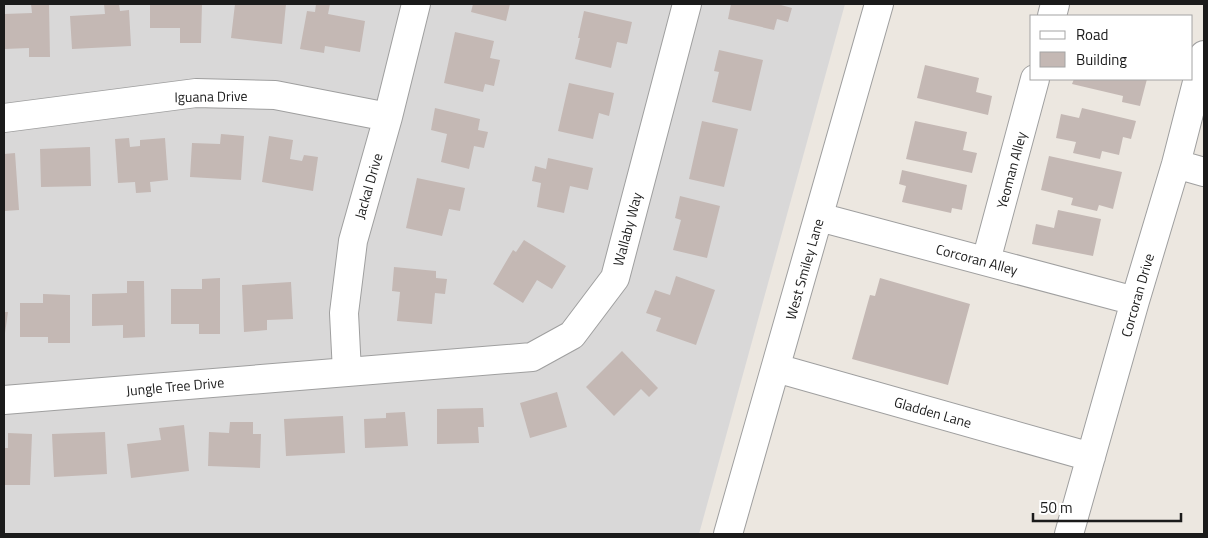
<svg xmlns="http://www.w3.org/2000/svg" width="1208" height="538" font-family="'Titillium Web',sans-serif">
<rect width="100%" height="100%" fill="#ece7e0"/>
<path fill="#d9d8d8" d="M 4,4 L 845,4 L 699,534 L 4,534 Z"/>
<path fill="#c4b8b4" d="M 31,4 L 49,4 L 50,57 L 29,57 L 29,48 L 4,49 L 4,14 L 32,13 Z
M 104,4 L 119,4 L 120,11 L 129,10 L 131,46 L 72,49 L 70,16 L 105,14 Z
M 150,4 L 202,4 L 201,43 L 180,43 L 180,28 L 150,28 Z
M 235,4 L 286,4 L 282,44 L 231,38 Z
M 316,4 L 330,4 L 328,14 L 365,21 L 360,52 L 325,46 L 324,53 L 300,49 L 307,11 L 315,12 Z
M 473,4 L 510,4 L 506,21 L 471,12 Z
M 731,4 L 781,4 L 781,5 L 792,8 L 788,22 L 777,19 L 774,30 L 728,19 Z
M 584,11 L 632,22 L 627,44 L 617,42 L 611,68 L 575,59 L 580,38 L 578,38 Z
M 455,32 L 494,41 L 490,58 L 500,60 L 494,86 L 485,84 L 483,92 L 444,83 Z
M 719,50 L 763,60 L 751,111 L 712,102 L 719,72 L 714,71 Z
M 925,65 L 979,78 L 976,92 L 992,96 L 988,115 L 917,98 Z
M 1074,79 L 1147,79 L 1140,106 L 1122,102 L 1123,96 L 1072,84 Z
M 569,83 L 614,93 L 609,116 L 599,113 L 593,139 L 558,131 Z
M 435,108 L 480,119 L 478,130 L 488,132 L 484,148 L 474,146 L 469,169 L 441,162 L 447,134 L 431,130 Z
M 1082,108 L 1136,121 L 1131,139 L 1123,137 L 1119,155 L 1102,151 L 1100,159 L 1073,153 L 1076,142 L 1056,138 L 1061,114 L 1079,118 Z
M 702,121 L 738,129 L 724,187 L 689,179 Z
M 915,121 L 967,132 L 963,150 L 977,153 L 972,173 L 906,159 Z
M 221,134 L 244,136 L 241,180 L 190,177 L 192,143 L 220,144 Z
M 269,136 L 293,140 L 290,159 L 302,161 L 304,155 L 318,157 L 313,191 L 262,182 Z
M 129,138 L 130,147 L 140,146 L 140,140 L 165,138 L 168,180 L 150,182 L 151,192 L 136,193 L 135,182 L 118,183 L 115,139 Z
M 90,147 L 91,186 L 41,187 L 40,149 Z
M 15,153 L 19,210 L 5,211 L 4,154 Z
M 1049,156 L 1122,172 L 1113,209 L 1099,205 L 1097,211 L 1071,205 L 1073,198 L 1041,190 Z
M 548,158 L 593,168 L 588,190 L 570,186 L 564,213 L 537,207 L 541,183 L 532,181 L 535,166 L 546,169 Z
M 902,170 L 967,185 L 962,210 L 952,208 L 951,213 L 902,202 L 906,186 L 899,184 Z
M 417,178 L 465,188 L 460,211 L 449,209 L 442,236 L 406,228 Z
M 680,196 L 720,206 L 707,258 L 673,250 L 681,220 L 675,218 Z
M 1058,210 L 1101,219 L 1093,256 L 1032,244 L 1036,224 L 1054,228 Z
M 524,240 L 566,266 L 552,289 L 537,280 L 523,303 L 493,284 L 513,250 L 516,252 Z
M 394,267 L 436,271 L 436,278 L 447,279 L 445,294 L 435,293 L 432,324 L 397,321 L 400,292 L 392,291 Z
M 676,276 L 715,290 L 696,345 L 656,331 L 661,318 L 646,313 L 655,290 L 670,295 Z
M 220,278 L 220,334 L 199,334 L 199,324 L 171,324 L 171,289 L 202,289 L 202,279 Z
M 880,278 L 970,304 L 948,385 L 852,359 L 870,295 L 875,296 Z
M 127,281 L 144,281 L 145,337 L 123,338 L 123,325 L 92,326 L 92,294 L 127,293 Z
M 291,282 L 293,319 L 267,320 L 267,330 L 244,332 L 242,285 Z
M 43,294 L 70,295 L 70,343 L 48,343 L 48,337 L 20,337 L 20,303 L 43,303 Z
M 4,312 L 8,312 L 5,333 L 4,333 Z
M 622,351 L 658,388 L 649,397 L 641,389 L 614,416 L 586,387 Z
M 557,392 L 567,427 L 530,438 L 520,403 Z
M 483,408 L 484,427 L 478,427 L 479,443 L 437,444 L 437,409 Z
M 405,412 L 408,446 L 365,448 L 364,419 L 386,418 L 386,413 Z
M 343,416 L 345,453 L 286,456 L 284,419 Z
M 230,422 L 253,422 L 253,434 L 261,434 L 260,468 L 208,466 L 209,432 L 229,433 Z
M 184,425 L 189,471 L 131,478 L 127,444 L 161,440 L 159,428 Z
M 105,432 L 107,474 L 54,477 L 52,434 Z
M 8,433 L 32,434 L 30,485 L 4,485 L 4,448 L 8,448 Z"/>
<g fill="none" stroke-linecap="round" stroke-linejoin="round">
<defs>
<path id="minor" d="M 1052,16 L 1055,4
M 4,118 L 196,93 L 275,95 L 388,117
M 1176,164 L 1204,172
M 819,217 L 1135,301
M 986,261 L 1035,79
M 776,368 L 1091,457
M 347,372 L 344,313 L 353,241 L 388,117 L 416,4
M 4,400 L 532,357 L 572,335 L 615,278 L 687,4
M 728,534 L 879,4
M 1069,534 L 1135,301 L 1176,164 L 1204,55"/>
</defs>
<use href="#minor" stroke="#9f9f9f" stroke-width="30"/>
<use href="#minor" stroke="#fff" stroke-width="28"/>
</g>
<g text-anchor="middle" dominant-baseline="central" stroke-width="4" stroke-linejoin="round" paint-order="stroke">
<g font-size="14" fill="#1b1b1b" stroke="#fff">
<text transform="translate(211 96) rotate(-1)">Iguana Drive</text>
<text transform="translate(1011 170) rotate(-75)">Yeoman Alley</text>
<text transform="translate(368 186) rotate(-74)">Jackal Drive</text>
<text transform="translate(627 229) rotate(-75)">Wallaby Way</text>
<text transform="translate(977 259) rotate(15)">Corcoran Alley</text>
<text transform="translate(804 269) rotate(-74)">West Smiley Lane</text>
<text transform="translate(1137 295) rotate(-74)">Corcoran Drive</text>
<text transform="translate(175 386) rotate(-5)">Jungle Tree Drive</text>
<text transform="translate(933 412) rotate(16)">Gladden Lane</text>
</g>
</g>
<rect width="1208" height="538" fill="none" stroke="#1b1b1b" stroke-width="10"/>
<rect x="1030" y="15" width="162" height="65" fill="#ffffff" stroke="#a4a4a4"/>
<rect x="1040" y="31" width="25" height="8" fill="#ffffff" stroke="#a4a4a4"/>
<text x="1076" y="40" font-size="15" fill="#1b1b1b">Road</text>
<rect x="1040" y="52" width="25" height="15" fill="#c4b8b4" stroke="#a4a4a4"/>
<text x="1076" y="65" font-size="15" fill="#1b1b1b">Building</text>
<path d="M1033 513v8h148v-8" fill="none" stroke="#1b1b1b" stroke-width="2.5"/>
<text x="1040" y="513" font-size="15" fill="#1b1b1b" stroke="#ffffff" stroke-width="4" paint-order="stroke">50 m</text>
</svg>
